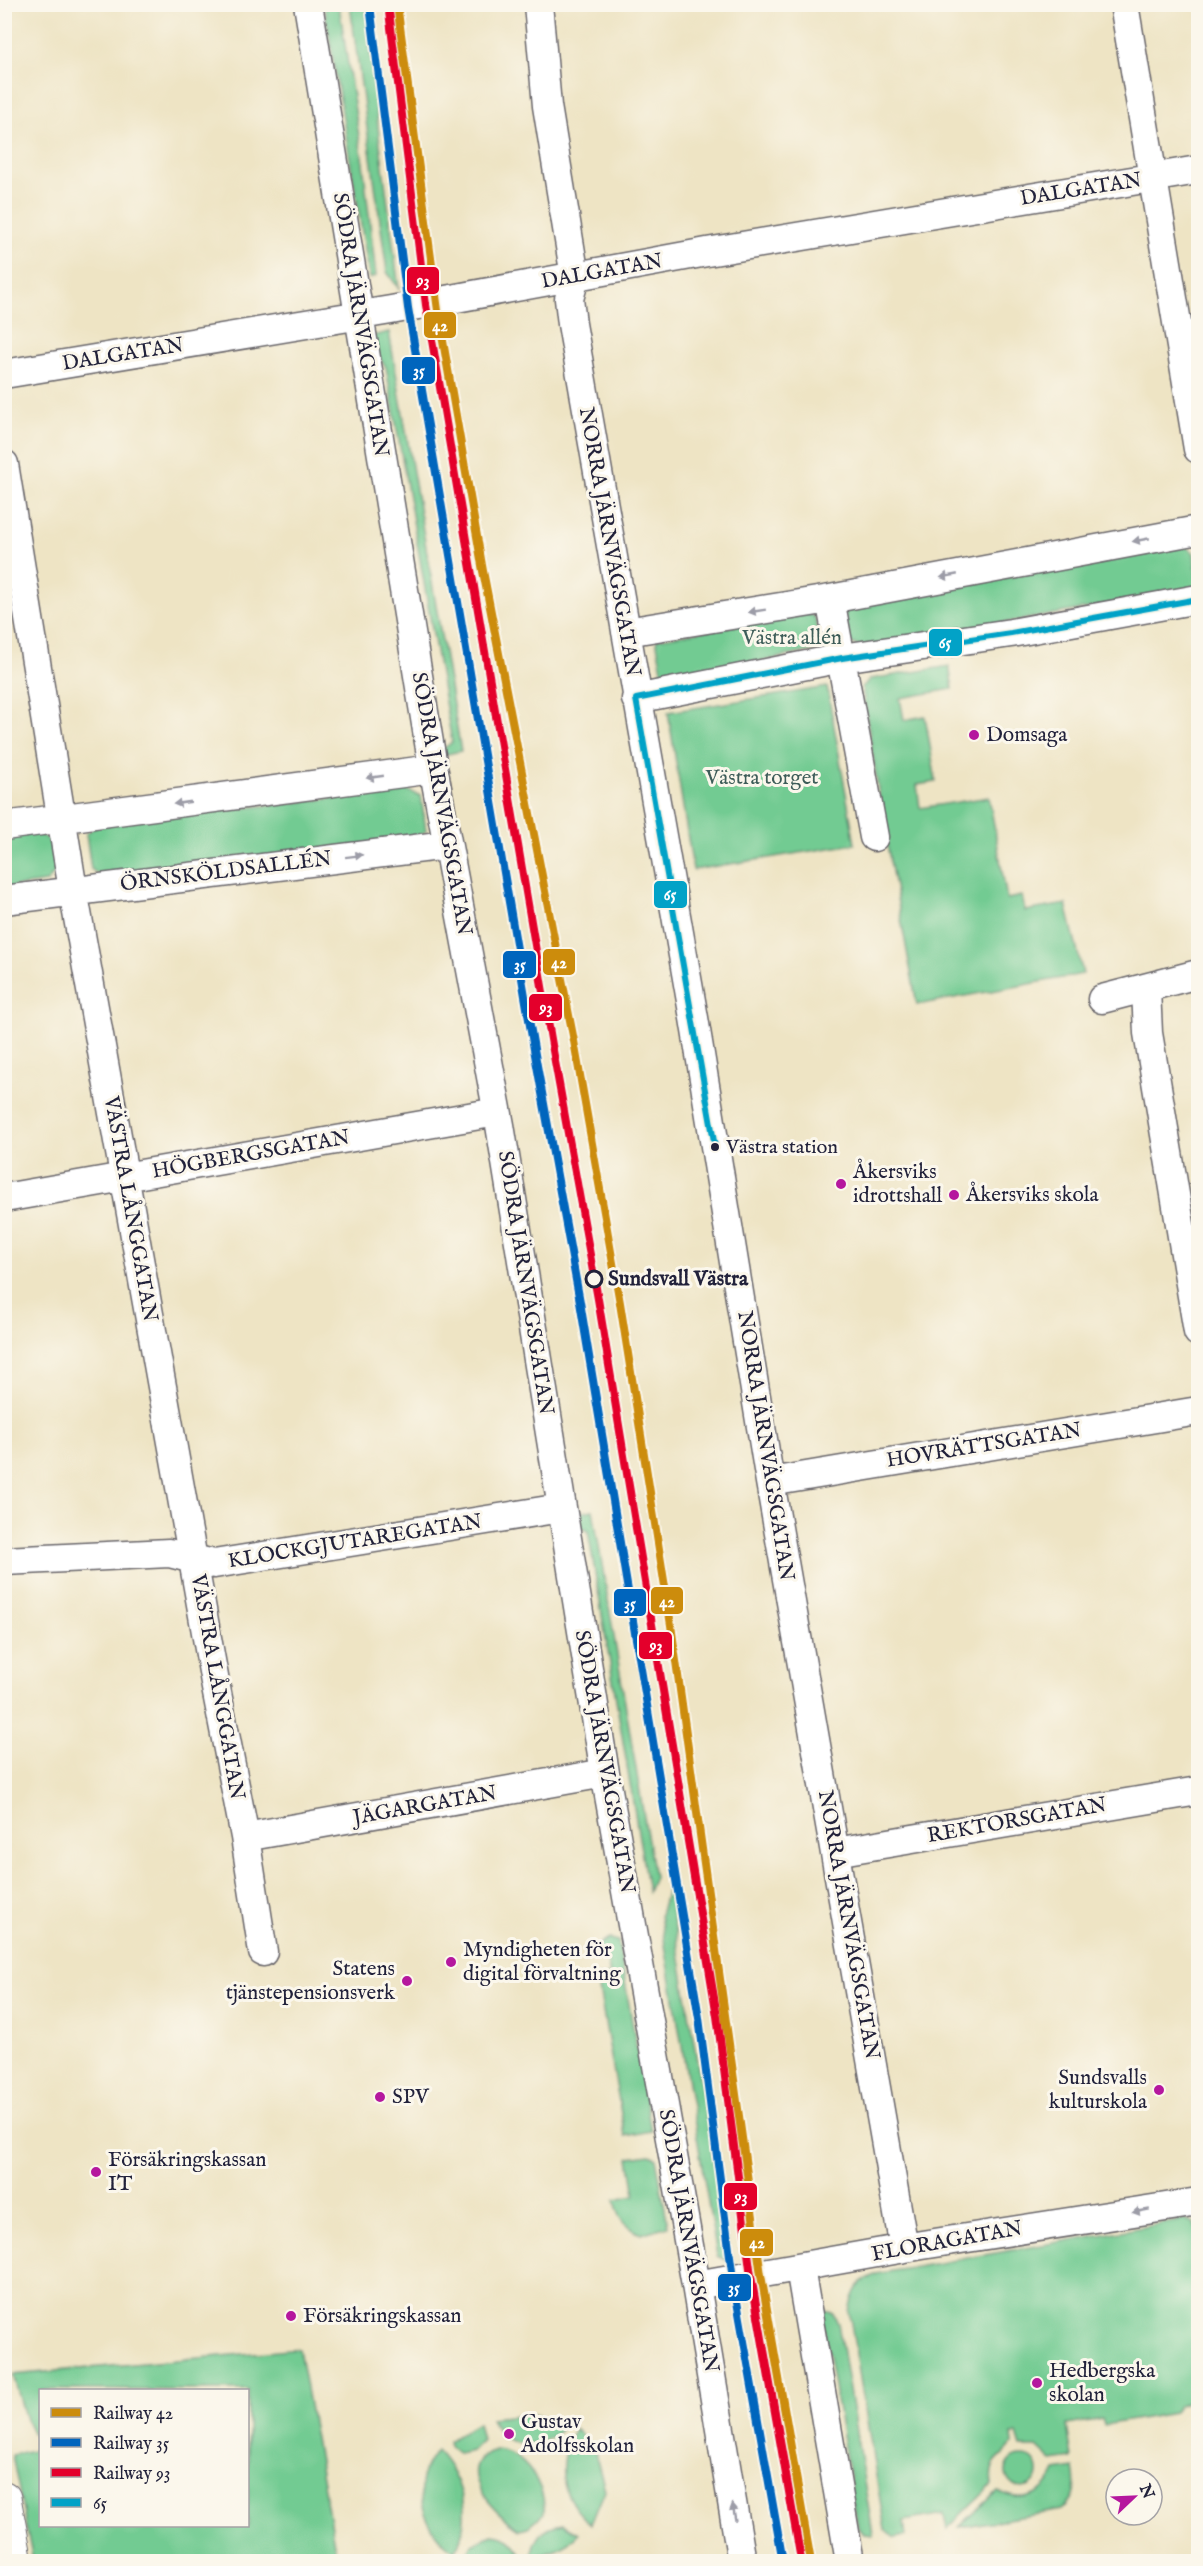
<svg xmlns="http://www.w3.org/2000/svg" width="1203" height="2566" font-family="'IM FELL English',serif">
<rect width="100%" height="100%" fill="#fbf7ec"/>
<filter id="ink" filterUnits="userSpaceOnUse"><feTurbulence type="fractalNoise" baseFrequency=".0167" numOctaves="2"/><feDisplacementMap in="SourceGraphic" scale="12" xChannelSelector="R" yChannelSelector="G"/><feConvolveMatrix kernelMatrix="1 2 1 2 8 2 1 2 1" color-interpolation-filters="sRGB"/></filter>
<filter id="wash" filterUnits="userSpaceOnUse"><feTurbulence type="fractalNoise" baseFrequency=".008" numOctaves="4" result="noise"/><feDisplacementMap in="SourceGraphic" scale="24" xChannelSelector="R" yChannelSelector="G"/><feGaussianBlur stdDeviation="1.35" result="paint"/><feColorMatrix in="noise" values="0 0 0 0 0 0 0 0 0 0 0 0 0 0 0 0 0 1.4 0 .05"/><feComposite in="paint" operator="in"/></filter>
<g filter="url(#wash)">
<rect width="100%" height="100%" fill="#eee4c4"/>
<path fill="#72cb92" stroke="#4a7666" stroke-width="1.5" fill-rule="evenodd" d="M 324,5 L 339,5 L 363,163 L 376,276 L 370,279 Z
M 350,5 L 366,5 L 379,136 L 399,289 L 387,272 Z
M 389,332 L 461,751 L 443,755 L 443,749 L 452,742 L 386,367 L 370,346 L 372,336 Z
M 1181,547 L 1189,548 L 1194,553 L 1198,589 L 861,648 L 850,642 L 844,613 L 850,604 Z
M 807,613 L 815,617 L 822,649 L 664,681 L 656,639 Z
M 949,666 L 953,689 L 900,698 L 904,720 L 925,716 L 936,782 L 917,785 L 920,808 L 989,797 L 1007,899 L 1022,896 L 1025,911 L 1066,904 L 1083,974 L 917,1005 L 886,839 L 862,687 L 871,679 Z
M 827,687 L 855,844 L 693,870 L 668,712 Z
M 407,790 L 421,796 L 426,831 L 415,839 L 102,877 L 91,869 L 86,834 L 98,824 Z
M 35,832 L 52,841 L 57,869 L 47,882 L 5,888 L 4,836 Z
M 593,1510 L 654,1877 L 648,1892 L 588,1531 L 578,1525 L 577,1513 Z
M 668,1886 L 730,2261 L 717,2256 L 660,1915 Z
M 609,1939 L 618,1941 L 651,2131 L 625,2136 L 597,1977 L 610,1975 L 606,1955 L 594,1957 L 599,1945 Z
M 650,2155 L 656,2158 L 668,2226 L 641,2234 C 624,2226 618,2217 615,2199 L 635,2195 L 629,2158 Z
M 1184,2220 L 1193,2222 L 1198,2230 L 1198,2408 L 1188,2401 L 1178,2406 L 1174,2413 L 1104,2425 L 1102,2419 L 1067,2425 L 1072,2458 L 1052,2461 L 1037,2447 L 1021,2447 L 1017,2434 L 1012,2434 L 1013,2444 C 1001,2461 988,2459 992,2485 L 947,2529 L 944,2514 L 904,2521 L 906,2536 L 896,2538 L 885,2530 L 849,2311 C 853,2291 857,2283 876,2274 Z
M 821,2310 L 832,2313 L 838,2323 L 873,2535 L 864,2534 L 858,2529 Z
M 299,2349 L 337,2561 L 33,2561 L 12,2455 L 40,2448 L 26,2420 L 13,2375 ZM 40,2390 L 248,2390 L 248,2526 L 40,2526 Z
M 530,2414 L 567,2422 C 547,2450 505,2455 491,2418 Z
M 478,2423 L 482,2440 L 471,2451 L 459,2454 L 449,2446 L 448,2441 Z
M 575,2429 L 594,2449 L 605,2490 L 591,2524 C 560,2499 554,2463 575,2429 Z
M 495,2450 C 524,2452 546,2485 544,2513 L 528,2527 L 520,2529 C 496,2515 449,2467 495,2450 Z
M 437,2451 C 463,2479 473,2517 455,2551 C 422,2530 407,2481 437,2451 Z
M1006 2472a16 16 0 1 1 32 0a16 16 0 1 1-32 0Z
M 1074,2468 C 1077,2485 1078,2499 1062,2510 L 959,2527 L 998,2491 C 1022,2504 1045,2496 1056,2471 Z
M 563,2524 L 578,2533 L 572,2540 L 558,2548 L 531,2558 C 534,2538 542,2526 563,2524 Z
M 492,2534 C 508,2535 517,2543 522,2559 L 493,2561 L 467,2556 L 472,2544 Z"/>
</g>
<g filter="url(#ink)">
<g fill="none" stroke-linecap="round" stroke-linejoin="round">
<defs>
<path id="minor" d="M 308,4 L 432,761 L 500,1125 L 605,1773 L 696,2285 L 742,2562
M 538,4 L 547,106 L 575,277 L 569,299 L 572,324 L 694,1018 L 770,1482 L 904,2248
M 1124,4 L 1198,449
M 4,374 L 391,310 L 707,252 L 1198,170
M 4,464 L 73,890 L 216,1688 L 245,1837 L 263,1952
M 830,599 L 874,837
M 626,632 L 830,599 L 1198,530
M 636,699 L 842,658 L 1011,633 L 1198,599
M 4,826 L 433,769
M 4,900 L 447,845
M 1146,989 L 1148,1033 L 1198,1332
M 1102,999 L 1198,974
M 4,1198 L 497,1112
M 770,1482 L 1198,1411
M 4,1561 L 169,1553 L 214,1564 L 561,1508
M 245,1837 L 605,1773
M 835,1852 L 1198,1791
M 800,2268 L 850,2562
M 696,2285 L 922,2245 L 1198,2202"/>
<path id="trunk" d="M 4,2498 L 16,2562"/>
</defs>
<use href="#minor" stroke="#69666b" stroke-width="31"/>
<use href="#trunk" stroke="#69666b" stroke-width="35"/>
<use href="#minor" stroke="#fff" stroke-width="28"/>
<use href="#trunk" stroke="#fff" stroke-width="33"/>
<defs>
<path id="bus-1" d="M 715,1147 L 636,699 L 842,658 L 1011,633 L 1198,599"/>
</defs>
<use href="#bus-1" stroke="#fbf7ec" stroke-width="10"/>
<use href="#bus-1" stroke="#02a2c7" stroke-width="6"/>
<defs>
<path id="rail-1" d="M 397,4 L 439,318 L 483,571 L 574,1041 L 620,1303 L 671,1625 L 761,2275 L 811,2562"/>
<path id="rail-2" d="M 370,5 L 408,308 L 534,1049 L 580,1302 L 699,2018 L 733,2279 L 783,2562"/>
<path id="rail-3" d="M 388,4 L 426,305 L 552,1045 L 598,1299 L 717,2016 L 751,2276 L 801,2560"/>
</defs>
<use href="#rail-1" stroke="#fbf7ec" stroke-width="12"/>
<use href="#rail-2" stroke="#fbf7ec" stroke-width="12"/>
<use href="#rail-3" stroke="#fbf7ec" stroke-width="12"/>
<use href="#rail-1" stroke="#cc8c0c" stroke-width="8"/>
<use href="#rail-2" stroke="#0065bd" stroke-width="8"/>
<use href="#rail-3" stroke="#e4002b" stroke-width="8"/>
</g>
<defs><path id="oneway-solid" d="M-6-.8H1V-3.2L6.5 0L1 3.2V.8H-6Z" transform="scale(1.5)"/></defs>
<g fill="#9c9ca7">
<use href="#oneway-solid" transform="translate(1141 540) rotate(169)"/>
<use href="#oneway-solid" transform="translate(949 576) rotate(169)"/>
<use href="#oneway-solid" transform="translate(757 611) rotate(171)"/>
<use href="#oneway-solid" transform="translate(375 777) rotate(172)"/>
<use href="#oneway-solid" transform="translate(182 803) rotate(172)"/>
<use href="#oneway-solid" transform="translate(354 856) rotate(-7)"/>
<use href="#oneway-solid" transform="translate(1141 2211) rotate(170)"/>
<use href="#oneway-solid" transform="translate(734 2512) rotate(-100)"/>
</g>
</g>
<g fill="#b5179e" stroke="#fbf7ec" stroke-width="2">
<circle cx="974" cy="735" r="6"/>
<circle cx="841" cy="1184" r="6"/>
<circle cx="954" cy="1195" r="6"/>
<circle cx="451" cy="1962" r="6"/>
<circle cx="407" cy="1981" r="6"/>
<circle cx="1159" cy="2090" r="6"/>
<circle cx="380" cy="2097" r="6"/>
<circle cx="96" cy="2172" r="6"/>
<circle cx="291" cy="2316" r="6"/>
<circle cx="1037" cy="2383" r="6"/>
<circle cx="509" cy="2434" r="6"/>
</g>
<circle fill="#22223b" stroke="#fbf7ec" stroke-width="2" cx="715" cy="1147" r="5"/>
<circle fill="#fbf7ec" stroke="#22223b" stroke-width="3" cx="594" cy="1279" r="8"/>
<g text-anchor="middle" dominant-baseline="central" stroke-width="6" stroke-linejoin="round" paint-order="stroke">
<g font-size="20" fill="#22223b" stroke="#fbf7ec" text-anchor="start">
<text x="726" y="1147">Västra station</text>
</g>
<g font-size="21" fill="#22223b" stroke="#fbf7ec">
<text transform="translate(1081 190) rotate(-9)">DALGATAN</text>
<text transform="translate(602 272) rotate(-10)">DALGATAN</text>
<text transform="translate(360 325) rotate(81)">SÖDRA JÄRNVÄGSGATAN</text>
<text transform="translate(123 355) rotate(-9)">DALGATAN</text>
<text transform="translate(609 542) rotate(80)">NORRA JÄRNVÄGSGATAN</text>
<text transform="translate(441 804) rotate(80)">SÖDRA JÄRNVÄGSGATAN</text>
<text transform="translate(226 872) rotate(-7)">ÖRNSKÖLDSALLÉN</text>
<text transform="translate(251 1155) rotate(-10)">HÖGBERGSGATAN</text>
<text transform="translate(130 1209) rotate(80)">VÄSTRA LÅNGGATAN</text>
<text transform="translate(525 1283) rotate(81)">SÖDRA JÄRNVÄGSGATAN</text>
<text transform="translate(765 1446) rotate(81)">NORRA JÄRNVÄGSGATAN</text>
<text transform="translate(984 1446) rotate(-9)">HOVRÄTTSGATAN</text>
<text transform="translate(355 1542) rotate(-9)">KLOCKGJUTAREGATAN</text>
<text transform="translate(217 1687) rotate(80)">VÄSTRA LÅNGGATAN</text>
<text transform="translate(604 1762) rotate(80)">SÖDRA JÄRNVÄGSGATAN</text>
<text transform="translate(425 1806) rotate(-10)">JÄGARGATAN</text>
<text transform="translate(1017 1821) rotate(-10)">REKTORSGATAN</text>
<text transform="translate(848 1925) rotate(80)">NORRA JÄRNVÄGSGATAN</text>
<text transform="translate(688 2241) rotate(80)">SÖDRA JÄRNVÄGSGATAN</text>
<text transform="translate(947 2242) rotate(-10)">FLORAGATAN</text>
</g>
<g font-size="21" fill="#3e5d59" stroke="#fbf7ec">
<text x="792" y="638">Västra allén</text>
<text x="762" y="778">Västra torget</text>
</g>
<g font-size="21" fill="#22223b" stroke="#fbf7ec" text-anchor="start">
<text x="986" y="735">Domsaga</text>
<text x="853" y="1172">Åkersviks<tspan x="853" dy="24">idrottshall</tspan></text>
<text x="966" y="1195">Åkersviks skola</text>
<text x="463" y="1950">Myndigheten för<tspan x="463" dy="24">digital förvaltning</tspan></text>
<text x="395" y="1969" text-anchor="end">Statens<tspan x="395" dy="24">tjänstepensionsverk</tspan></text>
<text x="1147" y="2078" text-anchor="end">Sundsvalls<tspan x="1147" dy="24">kulturskola</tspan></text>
<text x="392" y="2097">SPV</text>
<text x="108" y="2160">Försäkringskassan<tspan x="108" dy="24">IT</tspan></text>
<text x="303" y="2316">Försäkringskassan</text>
<text x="1049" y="2371">Hedbergska<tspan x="1049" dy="24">skolan</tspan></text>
<text x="521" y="2422">Gustav<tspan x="521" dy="24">Adolfsskolan</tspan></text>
</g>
<g font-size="21" font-weight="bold" fill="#22223b" stroke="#fbf7ec" text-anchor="start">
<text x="608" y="1279">Sundsvall Västra</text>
</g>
</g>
<g stroke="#fbf7ec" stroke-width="2">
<rect x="406" y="266" width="34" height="29" rx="6" fill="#e4002b"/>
<rect x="423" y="311" width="34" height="28" rx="6" fill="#cc8c0c"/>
<rect x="401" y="356" width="35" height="29" rx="6" fill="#0065bd"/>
<rect x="928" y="628" width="35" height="29" rx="6" fill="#02a2c7"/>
<rect x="653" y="880" width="35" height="29" rx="6" fill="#02a2c7"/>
<rect x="542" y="948" width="34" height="28" rx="6" fill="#cc8c0c"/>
<rect x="502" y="950" width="35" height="29" rx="6" fill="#0065bd"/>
<rect x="528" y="993" width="35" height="29" rx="6" fill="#e4002b"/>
<rect x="650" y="1586" width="34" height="29" rx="6" fill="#cc8c0c"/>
<rect x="613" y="1588" width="34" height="29" rx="6" fill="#0065bd"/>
<rect x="638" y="1631" width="35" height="29" rx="6" fill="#e4002b"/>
<rect x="723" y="2182" width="35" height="29" rx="6" fill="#e4002b"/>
<rect x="739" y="2228" width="35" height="29" rx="6" fill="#cc8c0c"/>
<rect x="717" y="2273" width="35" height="29" rx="6" fill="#0065bd"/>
</g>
<g font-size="16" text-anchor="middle" font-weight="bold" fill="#fff">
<text x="423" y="286">93</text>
<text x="440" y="331">42</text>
<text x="419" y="376">35</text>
<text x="945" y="648">65</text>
<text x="670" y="900">65</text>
<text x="559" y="968">42</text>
<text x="520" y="970">35</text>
<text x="546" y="1013">93</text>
<text x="667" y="1607">42</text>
<text x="630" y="1609">35</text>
<text x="656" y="1651">93</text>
<text x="741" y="2202">93</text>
<text x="757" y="2248">42</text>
<text x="734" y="2293">35</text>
</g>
<rect width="1203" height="2566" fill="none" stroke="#fbf7ec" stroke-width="24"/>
<rect x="39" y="2389" width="210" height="138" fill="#fbf7ec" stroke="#a4a2a5" stroke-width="1.5"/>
<rect x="51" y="2408" width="30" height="9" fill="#cc8c0c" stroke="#a4a2a5" stroke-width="1.5"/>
<text x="93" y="2419" font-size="18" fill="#22223b">Railway 42</text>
<rect x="51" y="2438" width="30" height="9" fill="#0065bd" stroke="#a4a2a5" stroke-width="1.5"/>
<text x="93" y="2449" font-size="18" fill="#22223b">Railway 35</text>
<rect x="51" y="2468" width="30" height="9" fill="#e4002b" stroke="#a4a2a5" stroke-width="1.5"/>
<text x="93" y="2479" font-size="18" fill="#22223b">Railway 93</text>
<rect x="51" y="2498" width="30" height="9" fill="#02a2c7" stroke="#a4a2a5" stroke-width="1.5"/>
<text x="93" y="2509" font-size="18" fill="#22223b">65</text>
<g transform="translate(1134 2497) rotate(67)"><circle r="28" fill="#fbf7ec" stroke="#a4a2a5" stroke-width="1.5"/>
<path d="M0-4.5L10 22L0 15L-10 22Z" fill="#b5179e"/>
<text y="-9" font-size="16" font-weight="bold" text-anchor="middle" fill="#22223b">N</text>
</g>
</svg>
